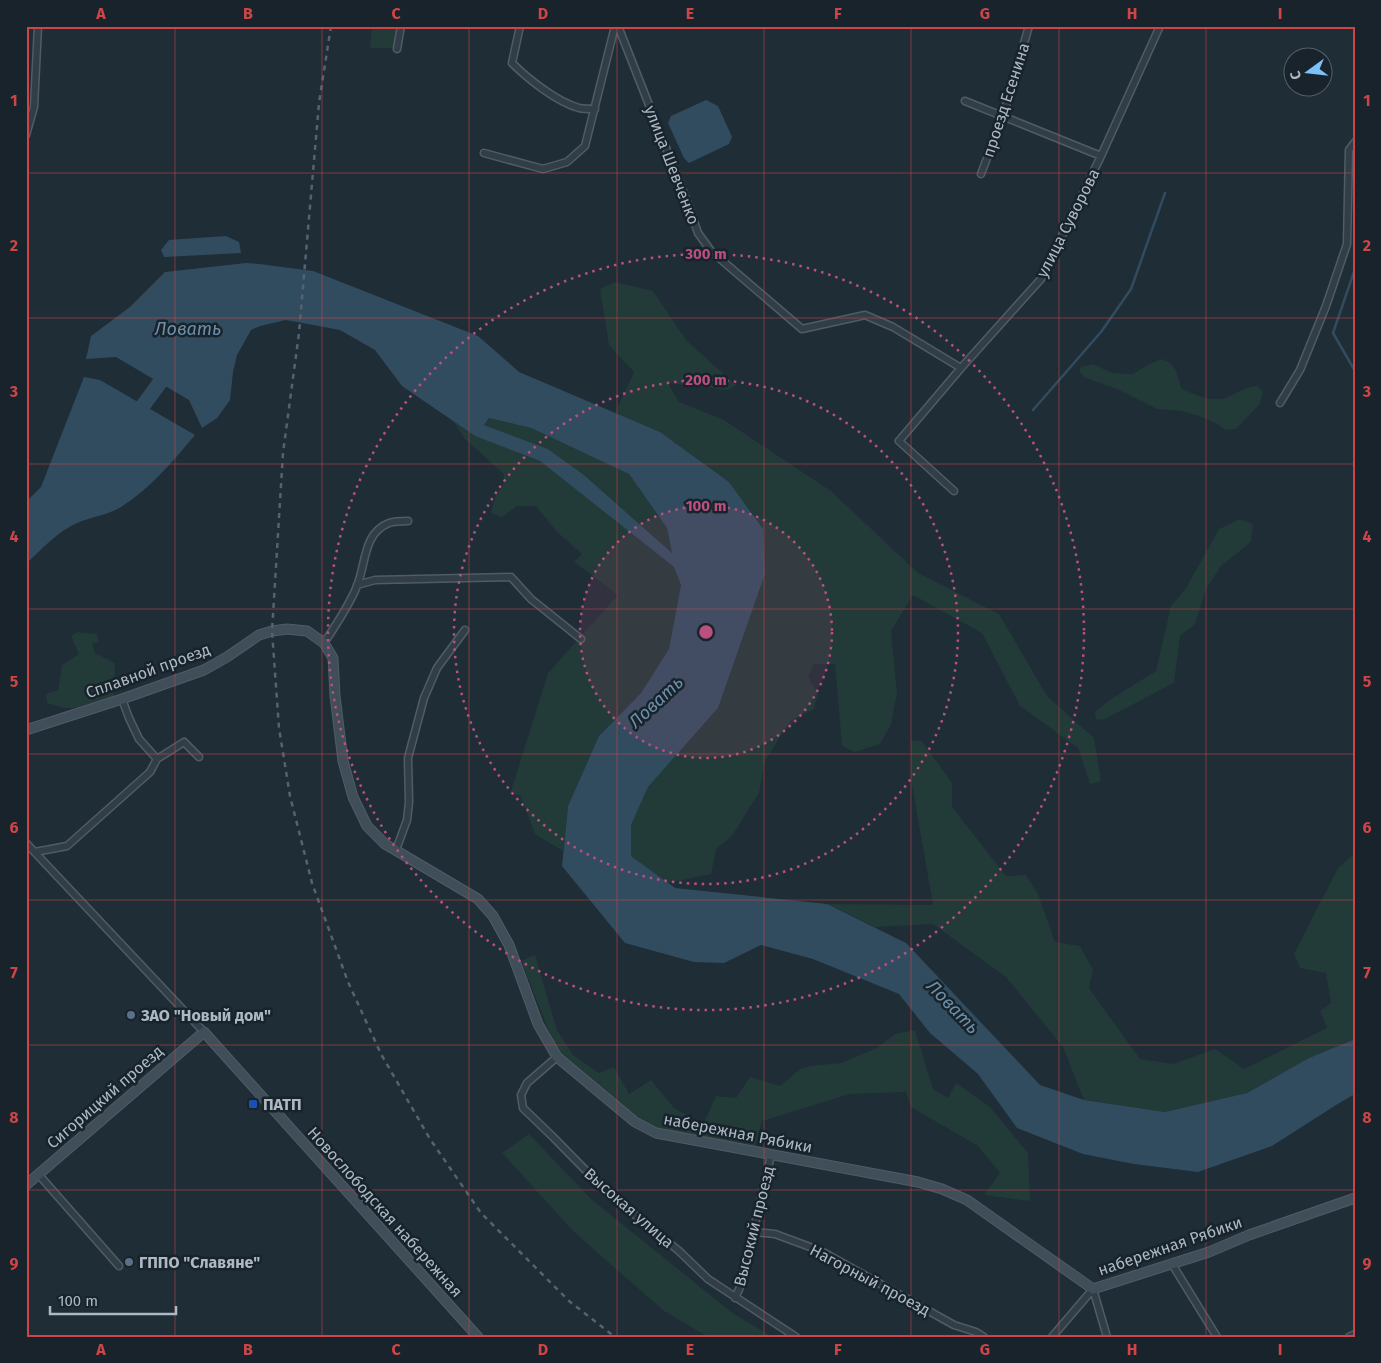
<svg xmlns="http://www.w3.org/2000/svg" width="1381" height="1363" font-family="'Fira Sans',sans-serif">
<rect width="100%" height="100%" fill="#1f2d37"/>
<path fill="#223a38" d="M 372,26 L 397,26 L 393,48 L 370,48 Z
M 615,282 L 653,291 L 686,340 L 736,385 L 728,390 L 668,383 L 679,402 L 724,420 L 831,491 L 918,573 L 999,614 L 1047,696 L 1094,738 L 1101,781 L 1090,784 L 1078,748 L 1020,706 L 982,633 L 913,595 L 891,631 L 897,692 L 891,725 L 880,744 L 855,752 L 842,746 L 835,664 L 814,664 L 808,677 L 818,693 L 814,709 L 790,721 L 765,761 L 759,793 L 732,836 L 716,849 L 711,874 L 668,883 L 631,856 L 631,825 L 648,787 L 718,708 L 765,574 L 763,529 L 729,482 L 660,432 L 615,413 L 634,372 L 609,345 L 600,289 Z
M 1162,359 C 1177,365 1177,373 1181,388 C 1195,395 1212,403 1228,397 C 1239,392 1244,387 1258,386 L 1263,392 L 1259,405 L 1236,429 L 1226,430 L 1215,423 L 1199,416 L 1181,411 L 1157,409 L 1117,389 L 1084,377 L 1079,371 L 1081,367 L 1093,364 L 1112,373 L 1133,374 L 1149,364 Z
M 489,418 L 531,428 L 629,474 L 667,528 L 672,553 L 584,475 L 548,449 L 484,425 Z
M 454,422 L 475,436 L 540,461 L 674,567 L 681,585 L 669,649 L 641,693 L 599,736 L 568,806 L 563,851 L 535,834 L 520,795 L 510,794 L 548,673 L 618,595 L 574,562 L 582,554 L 557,532 L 536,506 L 517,506 L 502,517 L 491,513 L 496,495 L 503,486 L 504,474 L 465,439 Z
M 1240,519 L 1253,524 L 1251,542 L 1221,566 L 1206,589 L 1195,624 L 1180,636 L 1174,683 L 1105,719 L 1096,720 L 1095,712 L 1111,699 L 1156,671 L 1171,606 L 1186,588 L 1219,529 Z
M 78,632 L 97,634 L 99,642 L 92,643 L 95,653 L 115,663 L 114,697 L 76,708 L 63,708 L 47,703 L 46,694 L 58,690 L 62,665 L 79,654 L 71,636 Z
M 911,740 L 922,741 L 952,783 L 952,807 L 1006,876 L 1026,875 L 1038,894 L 1055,942 L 1080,946 L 1093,970 L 1089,988 L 1140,1059 L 1173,1064 L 1215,1049 L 1244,1069 L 1327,1028 L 1320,1011 L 1331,1003 L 1326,973 L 1300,968 L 1294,954 L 1338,868 L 1355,853 L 1355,1039 L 1309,1058 L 1247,1093 L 1165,1112 L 1084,1100 L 1063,1047 L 1006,977 L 933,924 L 875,927 L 827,904 L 933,905 L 911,779 Z
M 535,955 L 557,1030 L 573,1055 L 599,1073 L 614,1067 L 629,1094 L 651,1080 L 674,1108 L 703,1125 L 716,1096 L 736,1098 L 750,1077 L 780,1086 L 800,1069 L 810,1066 L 841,1063 L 877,1048 L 895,1034 L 915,1030 L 933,1089 L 948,1098 L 956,1083 L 990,1107 L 1028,1153 L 1030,1201 L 984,1195 L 1000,1173 L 978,1146 L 911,1107 L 906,1092 L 850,1094 L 762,1121 L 755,1147 L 660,1130 L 642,1121 L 562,1055 L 553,1041 L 521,961 Z
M 529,1134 L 591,1199 L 734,1314 L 773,1337 L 708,1337 L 664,1311 L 574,1232 L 502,1153 Z"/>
<path fill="#324c5f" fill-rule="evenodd" d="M 706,100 L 718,106 L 732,137 L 729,144 L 689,163 L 684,158 L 668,123 L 671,116 Z
M 226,236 L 239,242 L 241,253 L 164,257 L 161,250 L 169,240 Z
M 246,263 L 259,264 L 313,271 L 478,336 L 519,372 L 660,432 L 729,482 L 763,529 L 765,574 L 718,708 L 648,787 L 631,825 L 631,856 L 675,888 L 827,904 L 906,943 L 1040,1085 L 1084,1100 L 1165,1112 L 1247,1093 L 1309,1058 L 1355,1039 L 1355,1094 L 1336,1105 L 1272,1146 L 1198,1172 L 1134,1164 L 1083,1154 L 1017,1128 L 978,1074 L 930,1033 L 899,994 L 813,959 L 761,945 L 724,963 L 694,962 L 625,943 L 562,866 L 568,806 L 599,736 L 641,693 L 669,649 L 681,585 L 674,567 L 540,461 L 475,436 L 402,386 L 375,350 L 340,330 L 286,320 L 260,326 L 251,330 L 237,355 L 233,372 L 230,400 L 217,418 L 202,428 L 189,400 L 116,357 L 86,359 L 91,336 L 130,307 L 165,272 ZM 489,418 L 531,428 L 629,474 L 667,528 L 672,553 L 584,475 L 548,449 L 484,425 Z
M 84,377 L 100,380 L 195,435 C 173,461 150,489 121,507 C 108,515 91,517 77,523 C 57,532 42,549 26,564 L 26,502 L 41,487 Z"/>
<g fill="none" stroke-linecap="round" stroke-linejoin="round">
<path stroke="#324c5f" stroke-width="2.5" d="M 1355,269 L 1333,333 L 1355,371
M 1033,410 L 1101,332 L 1131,289 L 1165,193"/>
<path stroke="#324c5f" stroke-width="15" d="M 131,422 L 172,366"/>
<defs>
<path id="street" d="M 520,26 L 512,63 C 528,79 557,102 579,108 C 584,109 590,109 595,109
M 618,26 L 688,204 L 698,233 L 711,251 L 802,329 L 865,315 L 893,327 L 961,368
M 397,49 L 401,26
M 965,101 L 1101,156
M 26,135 L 34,107 L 38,26
M 484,153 L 543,169 L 567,162 L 585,146 L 615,26
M 981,174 L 1003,116 L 1029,26
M 1280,403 L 1300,370 L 1326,306 L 1347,244 L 1349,150 L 1355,142
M 954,491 L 899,441 L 961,368 L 1041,279 L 1101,156 L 1160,26
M 357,585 L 375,580 L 511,577 L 531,599 L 581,639
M 324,643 C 336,625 349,606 357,586 C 366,564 363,533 389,523 C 395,521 402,521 408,521
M 122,699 L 129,718 L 139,739 L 157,759 L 184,742 L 199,757
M 26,843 L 204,1032
M 396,850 L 407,820 L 409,802 L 408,758 L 424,698 L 437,668 L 465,630
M 35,852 L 67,846 L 150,772 L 157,759
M 557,1057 L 527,1083 L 521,1095 L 523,1108 L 553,1137 L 609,1194 L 679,1251 L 708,1279 L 796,1337
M 39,1175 L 119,1266
M 753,1232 L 775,1234 L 821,1251 L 954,1325 L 976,1332 L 984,1337
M 1172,1264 L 1217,1337
M 1093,1289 L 1107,1337
M 735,1298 L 741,1285 L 771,1155
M 1052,1337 L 1093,1289
M 1349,1337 L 1355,1334"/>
<path id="secondary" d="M 26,730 L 122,699 L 204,670 L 227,657 L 259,635 L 272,631 L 287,629 L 307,631 L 324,643 L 333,658 L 335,696 L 343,761 L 353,797 L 367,826 L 385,844 L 478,899 L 493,916 L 509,945 L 538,1024 L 557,1057 L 635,1122 L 656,1133 L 918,1182 L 942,1189 L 967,1200 L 1093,1289 L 1209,1252 L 1249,1235 L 1355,1198
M 26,1185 L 204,1032 L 478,1337"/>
</defs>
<use href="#street" stroke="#505c65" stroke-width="9"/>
<use href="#secondary" stroke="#505c65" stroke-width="11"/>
<use href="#street" stroke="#323e47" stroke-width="6"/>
<use href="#secondary" stroke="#404e5a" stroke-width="9"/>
<path stroke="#54636f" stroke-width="2.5" stroke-dasharray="5 5" stroke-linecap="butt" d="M 331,26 L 319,103 L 299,333 L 283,453 L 272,631 L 279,728 L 290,796 L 312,883 L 348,982 L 381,1054 L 430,1139 L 481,1213 L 569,1301 L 615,1337"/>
</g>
<path fill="none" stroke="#ce4547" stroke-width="1" stroke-opacity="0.55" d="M 175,26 L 175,1337M 322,26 L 322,1337M 469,26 L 469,1337M 617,26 L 617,1337M 764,26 L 764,1337M 911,26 L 911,1337M 1059,26 L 1059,1337M 1206,26 L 1206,1337M 26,173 L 1355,173M 26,318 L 1355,318M 26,464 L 1355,464M 26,609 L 1355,609M 26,754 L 1355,754M 26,900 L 1355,900M 26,1045 L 1355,1045M 26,1190 L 1355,1190"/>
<circle cx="706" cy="632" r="126" fill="#ba5080" fill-opacity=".12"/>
<g fill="none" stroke="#ba5080" stroke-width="2.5" stroke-dasharray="2.5 5">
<circle cx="706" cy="632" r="126"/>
<circle cx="706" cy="632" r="252"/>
<circle cx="706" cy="632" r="378"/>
</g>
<g fill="#5c6f8a" stroke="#18232b" stroke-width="2">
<circle cx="131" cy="1015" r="5"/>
<circle cx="129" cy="1262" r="5"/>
</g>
<rect fill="#1a4fb4" stroke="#18232b" stroke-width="2" x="248" y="1099" width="10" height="10" rx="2.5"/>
<g text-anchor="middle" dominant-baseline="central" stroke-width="5" stroke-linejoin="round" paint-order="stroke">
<g font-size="16" fill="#acb9c4" stroke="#18232b">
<text transform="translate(1006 100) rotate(-72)">проезд Есенина</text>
<text transform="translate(672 165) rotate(69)">улица Шевченко</text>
<text transform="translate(1068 223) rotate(-63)">улица Суворова</text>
<text transform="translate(148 671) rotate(-20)">Сплавной проезд</text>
<text transform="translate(105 1097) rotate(-41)">Сигорицкий проезд</text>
<text transform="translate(738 1133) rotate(11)">набережная Рябики</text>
<text transform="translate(629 1208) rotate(41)">Высокая улица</text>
<text transform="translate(385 1212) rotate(48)">Новослободская набережная</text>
<text transform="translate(754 1226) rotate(-76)">Высокий проезд</text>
<text transform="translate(1170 1246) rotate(-19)">набережная Рябики</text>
<text transform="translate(870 1280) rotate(28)">Нагорный проезд</text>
</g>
<g font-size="16" font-weight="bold" fill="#acb9c4" stroke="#18232b" text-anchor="start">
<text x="141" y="1015">ЗАО "Новый дом"</text>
<text x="263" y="1104">ПАТП</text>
<text x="139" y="1262">ГППО "Славяне"</text>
</g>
<g font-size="18" font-style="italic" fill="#6c90aa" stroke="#18232b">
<text x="188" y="329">Ловать</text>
<text transform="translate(656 702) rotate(-43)">Ловать</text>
<text transform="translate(953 1007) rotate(46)">Ловать</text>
</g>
</g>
<circle cx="706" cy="632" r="8" fill="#ba5080" stroke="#18232b" stroke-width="2.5"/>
<g font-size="15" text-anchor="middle" font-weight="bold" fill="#ba5080" stroke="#18232b" stroke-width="5" stroke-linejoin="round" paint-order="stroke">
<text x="706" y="259">300 m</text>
<text x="706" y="385">200 m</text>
<text x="706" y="511">100 m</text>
</g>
<rect width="1381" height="1363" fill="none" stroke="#18232b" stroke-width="55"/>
<g transform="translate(1308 72) rotate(255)"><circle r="24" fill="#18232b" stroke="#535f68"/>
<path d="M0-4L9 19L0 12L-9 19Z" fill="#7bc1fa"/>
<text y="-8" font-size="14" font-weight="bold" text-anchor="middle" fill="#acb9c4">С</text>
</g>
<path d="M50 1306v8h126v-8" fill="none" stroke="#acb9c4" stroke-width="2.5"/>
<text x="58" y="1306" font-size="15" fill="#acb9c4" stroke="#18232b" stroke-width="4" paint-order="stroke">100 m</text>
<rect x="28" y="28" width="1326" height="1308" fill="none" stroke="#ce4547" stroke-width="2"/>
<g font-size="16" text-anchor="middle" font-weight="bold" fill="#ce4547">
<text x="101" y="19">A</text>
<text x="248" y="19">B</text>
<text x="396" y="19">C</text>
<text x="543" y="19">D</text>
<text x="690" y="19">E</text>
<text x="838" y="19">F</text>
<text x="985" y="19">G</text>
<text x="1132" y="19">H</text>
<text x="1280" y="19">I</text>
<text x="14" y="106">1</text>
<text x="1367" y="106">1</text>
<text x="14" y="251">2</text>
<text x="1367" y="251">2</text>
<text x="14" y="397">3</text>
<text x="1367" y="397">3</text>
<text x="14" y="542">4</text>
<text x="1367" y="542">4</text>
<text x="14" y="687">5</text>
<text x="1367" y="687">5</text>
<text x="14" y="833">6</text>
<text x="1367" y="833">6</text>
<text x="14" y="978">7</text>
<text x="1367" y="978">7</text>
<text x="14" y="1123">8</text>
<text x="1367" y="1123">8</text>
<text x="14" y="1269">9</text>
<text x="1367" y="1269">9</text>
<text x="101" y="1355">A</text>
<text x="248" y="1355">B</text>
<text x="396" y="1355">C</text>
<text x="543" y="1355">D</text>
<text x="690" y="1355">E</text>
<text x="838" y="1355">F</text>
<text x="985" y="1355">G</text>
<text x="1132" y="1355">H</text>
<text x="1280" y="1355">I</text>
</g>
</svg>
